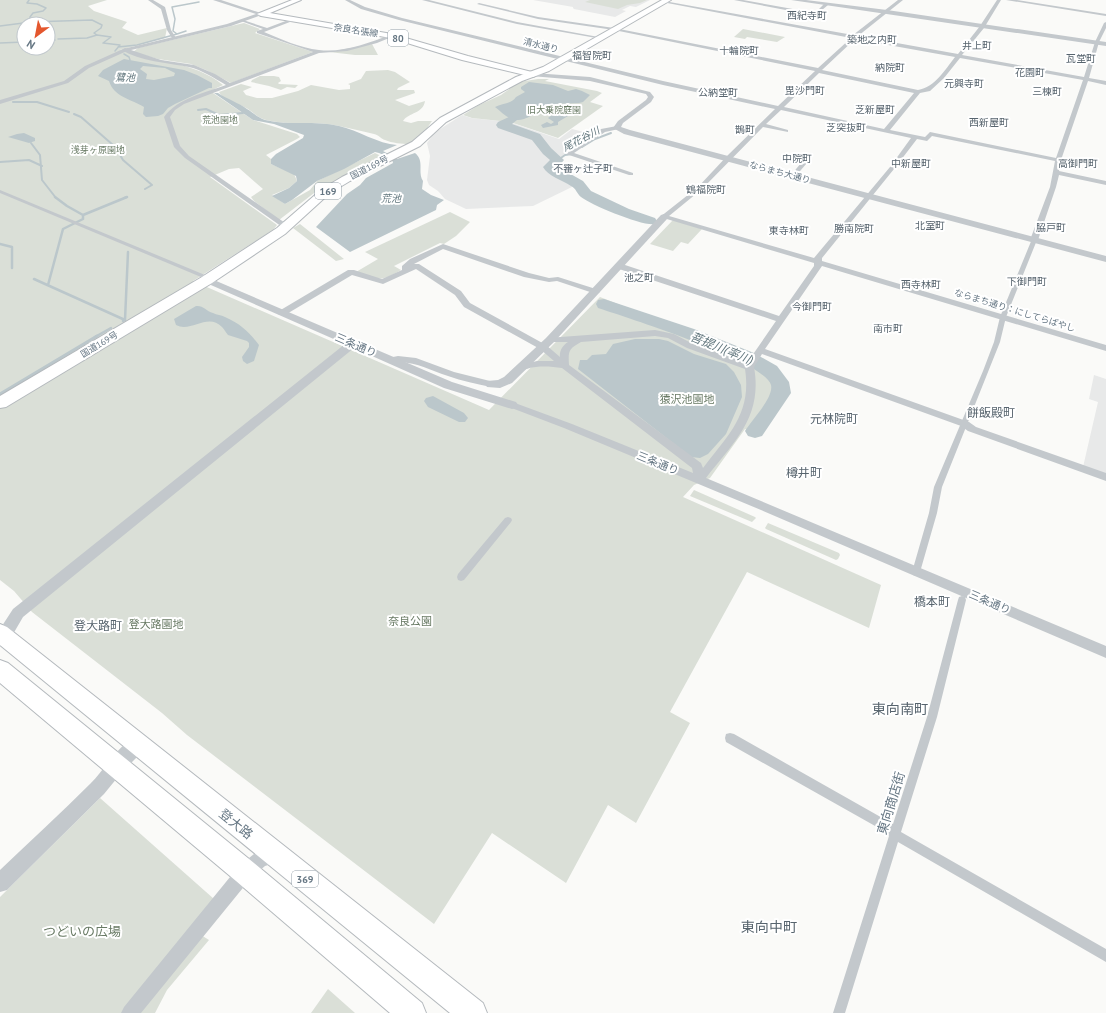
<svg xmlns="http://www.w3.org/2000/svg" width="1106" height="1013" font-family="'PT Sans','Noto Sans JP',sans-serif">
<rect width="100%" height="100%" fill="#fafaf8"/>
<path fill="#e8e9e9" d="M 533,0 L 650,0 L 636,7 L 630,6 L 622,10 L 626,11 L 615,17 L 574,9 L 573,8 L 573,7 Z
M 462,115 L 471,118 L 509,122 L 559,139 L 572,129 L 592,134 L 547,167 L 549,172 L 574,186 L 533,206 L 466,209 L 445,199 L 438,191 L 429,185 L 427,180 L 430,156 L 427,143 L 434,133 Z
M 1094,375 L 1106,379 L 1106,475 L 1083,467 L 1098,402 L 1089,399 Z"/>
<path fill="#dadfd7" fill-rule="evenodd" d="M 0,0 L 107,0 L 88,6 L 94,11 L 127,22 L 122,28 L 138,35 L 167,28 L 165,38 L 120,50 C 154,62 194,61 223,85 L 210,91 L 253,120 L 297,134 L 300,137 L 297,139 L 266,155 L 271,159 L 271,164 L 294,174 L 297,181 L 289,188 L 272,195 L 285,204 L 310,190 L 317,181 L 375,153 L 383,157 L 318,190 L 279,220 L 254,201 L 251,197 L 263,189 L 239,168 L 229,169 L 210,177 L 277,225 L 273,230 L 193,281 L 489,410 L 600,297 L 753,357 C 765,365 787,376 783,394 L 756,435 L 745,429 L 710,478 L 694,485 L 683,497 L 881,585 L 869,628 L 747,572 L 670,712 L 690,723 L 636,823 L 608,805 L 566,883 L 492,833 L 434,924 L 187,735 L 162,713 L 32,612 L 14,591 L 0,580 ZM 24,24 L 48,24 L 48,48 L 24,48 Z
M 590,0 L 647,0 L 640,3 L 627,5 L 618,9 L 585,2 Z
M 244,23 L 260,29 L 255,33 L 313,52 L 231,83 L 206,70 L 191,64 L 158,59 L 133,52 L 138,48 Z
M 743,29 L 785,37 L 777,42 L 747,37 L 745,39 L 734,37 Z
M 372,44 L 378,55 L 355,55 L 329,52 Z
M 388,70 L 395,72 L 410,82 L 398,88 L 397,90 L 414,90 L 415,93 L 395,100 L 409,106 L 425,101 C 423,114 409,112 403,121 L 411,123 L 418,121 L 432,121 C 426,129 420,144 409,144 C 402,144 392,143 385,140 C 381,139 379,135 374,134 C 363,131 351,129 339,126 C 315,120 290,126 266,120 C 258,118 254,113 248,109 C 239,103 224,102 219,92 L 241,84 L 252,87 L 243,91 L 246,95 L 257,98 L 272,98 L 298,91 L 311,85 L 339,90 L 350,89 L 350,85 L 348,84 L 361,79 L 366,71 Z
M 260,76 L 274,76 L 279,77 L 281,81 L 278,83 L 279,84 L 298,85 L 295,88 L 287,87 L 281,90 L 269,86 L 251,82 L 252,80 Z
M 538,79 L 549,79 L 545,81 L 597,91 L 602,93 L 590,102 L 603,106 L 558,138 L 510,122 L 472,118 L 463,115 L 479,105 L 501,95 L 519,82 Z
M 450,212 L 470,222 L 456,236 L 444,244 L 440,243 L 394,266 L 401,270 C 379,283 380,279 356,272 L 378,259 L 365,252 Z
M 673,220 L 702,229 L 688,244 L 681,242 L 673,251 L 650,244 Z
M 300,224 L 344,259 L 336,261 L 293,228 Z
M 694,490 L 755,517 L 756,518 L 752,522 L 690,496 Z
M 768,523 L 839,553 L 840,555 L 838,559 L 836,560 L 766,529 L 765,528 Z
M 100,798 L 214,899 L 190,928 L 209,940 L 167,990 L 155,1013 L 0,1013 L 0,897 Z
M 328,989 L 355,1013 L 311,1013 Z"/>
<path fill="#bbc7cb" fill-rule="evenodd" d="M 124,59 L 184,70 L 197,75 L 212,83 L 212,88 L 209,88 L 175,104 L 168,108 L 163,114 L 158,116 L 146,117 L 143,114 L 144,107 C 131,99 114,97 109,81 L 98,76 L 103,70 ZM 143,66 L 165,68 L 175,73 L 174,76 L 154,80 L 146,79 L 147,74 L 140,69 Z
M 529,82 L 553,85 L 568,91 L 576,89 L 582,91 L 590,95 L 583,102 L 579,103 L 552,104 L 561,107 L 559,112 L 561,113 L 566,110 L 576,109 L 571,111 L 571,114 L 564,115 L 568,116 L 558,122 L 558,125 L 543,128 L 541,125 L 547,122 L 551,124 L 554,122 L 548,118 L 556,112 L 554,111 L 556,109 L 556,107 L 550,106 L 539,112 L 534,112 C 532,116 529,117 524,119 C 511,123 504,114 495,107 C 502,103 512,104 516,97 L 525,92 L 521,89 L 521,87 Z
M 214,93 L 218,93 C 227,99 239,103 247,109 C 254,113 258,118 265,120 C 290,126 315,120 339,126 C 358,130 378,144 397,145 L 383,151 L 397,159 L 415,153 C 425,161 417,172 423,181 L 422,189 L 431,195 L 444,200 L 437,205 L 436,210 L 350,252 L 316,227 L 347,194 L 360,185 L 366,178 L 393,163 L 392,159 L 379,153 L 375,152 L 344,169 L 317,181 L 292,200 L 285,204 L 272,196 L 289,188 L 297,181 L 296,176 L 271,164 L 271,159 L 276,154 L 303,138 L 304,135 L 274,124 L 253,120 Z
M 24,133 L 35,138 L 35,141 L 29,143 L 8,137 L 17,134 Z
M 196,306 C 203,305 206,311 213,313 C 217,315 221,315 225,317 C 241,324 249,332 259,345 L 254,361 L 247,364 L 243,361 L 242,357 L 249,347 L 249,343 L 247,341 L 228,335 C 226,333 225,330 222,327 C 208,312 191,333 176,325 L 174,319 Z
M 635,339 L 659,339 L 668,341 L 694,354 L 726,364 L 734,372 L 741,385 L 742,397 L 726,434 L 708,454 L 700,458 L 691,457 L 578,369 L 580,360 L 587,360 L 592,355 L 606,354 L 613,344 Z
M 433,396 L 464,413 L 468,418 L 465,422 L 459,422 L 428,407 L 424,401 L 426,398 Z"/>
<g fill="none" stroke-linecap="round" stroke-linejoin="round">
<path stroke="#bbc7cb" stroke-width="1.5" d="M 29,0 L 27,3 L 37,4 L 46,8 L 43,11 L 33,13 L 30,17 L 31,22 L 92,20 L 102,25 L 101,28 L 94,33 L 97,35 L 111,37 L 103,43 L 120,45 L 115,51
M 0,26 L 31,22
M 177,34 L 186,31
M 58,39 L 87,38 L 97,35
M 48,41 L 55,40
M 0,43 L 24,42
M 118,47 L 137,45 L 177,34 L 173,31 L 175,19 L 172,7 L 199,2
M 124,54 L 129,57 L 130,60"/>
<path stroke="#bbc7cb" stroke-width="2" d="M 13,102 L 37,102 L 69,112
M 198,110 L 206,109 L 219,115 L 243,113
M 74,114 L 81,117 L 113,145
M 31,143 L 40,155 L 42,180 L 56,198
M 582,147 L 595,139 L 611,133
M 117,150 L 123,160 L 152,185 L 145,189
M 558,160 L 565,155 L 572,154
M 0,162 L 29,160 L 42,166
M 124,198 L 127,197"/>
<path stroke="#bbc7cb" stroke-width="2.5" d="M 55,197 L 67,206 L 83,215
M 0,244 L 12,247 L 12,268
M 34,279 L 125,320 L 123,321
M 48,285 L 63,229 L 83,219 L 83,215 L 127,197
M 125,320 L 128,252
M 95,337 L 111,328"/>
<path stroke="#bbc7cb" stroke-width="3" d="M 0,394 L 97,336"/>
<path fill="#bbc7cb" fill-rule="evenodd" d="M 511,116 L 515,117 L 517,120 L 512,124 L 540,134 L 551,148 L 564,160 L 558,167 L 583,181 L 591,191 L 629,209 L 655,218 L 657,221 L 655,224 C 644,227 591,205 581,197 C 577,194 576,188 571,186 C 562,180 548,176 543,167 L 550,160 L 543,154 L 532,140 L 498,128 L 496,125 L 498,122 Z
M 604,299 L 694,329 L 754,353 L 777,366 L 789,382 L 791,393 L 762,436 L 755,438 L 748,436 L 745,431 C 752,420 774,397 771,385 C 765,361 625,317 598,308 L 596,304 L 598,300 Z"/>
<defs>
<path id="primary" d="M 292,0 L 301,0 L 270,13 L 392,34 L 468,56 L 536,73 L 537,75 L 533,77 L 462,60 L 391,38 L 261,16 L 257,14 Z"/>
<path id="trunk" d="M 662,0 L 671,0 L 549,71 L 522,81 L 446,122 L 420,146 L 350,181 L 330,193 L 285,234 L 212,283 L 6,407 L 0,408 L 0,396 L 202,277 L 277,228 L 322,189 L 342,177 L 412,142 L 440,118 L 516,77 L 543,67 Z
M 0,624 L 7,627 L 483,1003 L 487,1013 L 450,1013 L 0,645 Z
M 0,660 L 8,663 L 254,863 L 422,1003 L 426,1013 L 390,1013 L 236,881 L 0,683 Z"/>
</defs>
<use href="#primary" stroke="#b5babe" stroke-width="2"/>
<use href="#trunk" stroke="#b4b9bd" stroke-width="2"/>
<path fill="#c3c8cc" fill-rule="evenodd" d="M 0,190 L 205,275 L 210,280 L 205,281 L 201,277 L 0,193 Z
M 1032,239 L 1037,240 L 1006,317 L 1000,342 L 942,487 L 937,513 L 920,572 L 919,575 L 916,576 L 913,575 L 912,572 L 929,513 L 934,487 L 983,371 L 994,342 L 1000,317 Z
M 508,517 L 511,518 L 512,520 L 511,522 L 464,580 L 461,581 L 458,580 L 457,577 L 458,574 L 505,518 Z
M 962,596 L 965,597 L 966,600 L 937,717 L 901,832 L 1106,949 L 1106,962 L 898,842 L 845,1013 L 833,1013 L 889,836 L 884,831 L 726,742 L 725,738 L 726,734 L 730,733 L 734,734 L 893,824 L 927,717 L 958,600 L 959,597 Z"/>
<path fill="#c3c8cc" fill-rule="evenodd" d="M 148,0 L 153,0 L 165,7 L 171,30 L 176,38 L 172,38 L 167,30 L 161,9 Z
M 345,0 L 350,0 L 365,7 L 402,18 L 663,81 L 778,106 L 815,71 L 614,30 L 538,19 L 477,4 L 479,3 L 538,17 L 614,28 L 818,68 L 851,38 L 662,2 L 664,1 L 853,35 L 898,0 L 903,0 L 858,36 L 958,54 L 980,26 L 997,0 L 1001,0 L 984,28 L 962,55 L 1084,77 L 1095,42 L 1104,23 L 1106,22 L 1106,28 L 1099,42 L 1089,78 L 1106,81 L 1106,85 L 1088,81 L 1061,160 L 1059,171 L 1106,181 L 1106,185 L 1059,175 L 1056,187 L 1038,240 L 1034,242 L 1030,240 L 1050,187 L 1055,161 L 932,136 L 927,141 L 917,139 L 894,169 L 822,258 L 822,261 L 1106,345 L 1106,351 L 822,266 L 765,349 L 969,422 L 976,427 L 1106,473 L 1106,481 L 968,431 L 961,426 L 762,354 L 754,367 C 763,417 734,442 706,478 L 1106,646 L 1106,658 L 761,510 L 564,428 L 509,407 L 507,405 L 509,403 L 515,403 L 572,424 L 693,473 L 692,468 L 562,368 C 554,367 545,366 536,367 C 529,367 523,372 517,370 L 515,368 L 517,366 L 537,361 L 554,361 L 540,349 L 464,307 L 455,295 L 416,269 L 383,284 L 352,275 L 285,315 L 279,315 L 278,313 L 279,311 L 348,270 L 354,270 L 382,279 L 402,270 L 402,266 L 410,259 L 443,244 L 529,273 L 549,278 L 558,277 L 599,290 L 600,292 L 596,294 L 557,281 L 549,282 L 524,277 L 443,249 L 414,264 L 419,264 L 461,291 L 470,303 L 546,345 L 560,357 C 559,351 563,345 568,342 L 547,342 L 546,340 L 547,338 L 655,330 L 674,334 L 693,344 L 747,363 L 776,321 L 616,268 L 616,264 L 622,264 L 779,316 L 814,266 L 814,263 L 660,217 L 698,187 L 728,155 L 775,109 L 663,85 L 399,20 L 361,9 ZM 855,39 L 955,57 C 945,70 935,87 918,90 L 822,70 ZM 960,58 L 1083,80 L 1056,158 L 930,132 L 925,137 L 890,130 L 920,93 L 930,91 L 944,78 ZM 819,73 L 914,93 L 884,129 L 784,107 ZM 781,110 L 911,138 L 890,167 L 814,258 L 669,216 L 702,189 L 763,127 L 788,132 L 788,130 L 766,124 ZM 655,336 L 668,338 L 687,348 L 745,369 C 752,414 728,435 703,468 L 701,463 L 569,365 C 568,350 569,349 581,342 Z
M 422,0 L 429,0 L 517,22 L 604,38 L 602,39 L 517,24 Z
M 734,0 L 743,0 L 815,13 L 824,4 L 828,5 L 810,20 L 808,19 L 812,15 Z
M 1006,0 L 1017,0 L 1106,14 L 1106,16 Z
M 291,19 L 295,20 L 264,32 C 281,39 300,48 319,50 C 343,53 368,43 390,35 L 394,36 L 377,43 L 347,51 L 319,53 L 184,104 L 175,110 L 170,117 L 180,146 L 189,156 L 288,225 L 288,229 L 285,229 L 185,158 L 174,147 L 164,117 C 178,98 204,93 226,85 C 214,78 202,70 189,67 C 169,63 139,61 122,50 L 125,48 L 161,60 L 194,65 L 215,74 L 230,83 L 313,52 L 257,33 L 257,31 L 263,29 L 241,21 L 243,20 L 267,28 Z
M 617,126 L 619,127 L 619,129 L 605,132 L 574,153 L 633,173 L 633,175 L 629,175 L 566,154 L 601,129 Z
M 807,156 L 812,157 L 795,177 L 791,177 L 791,175 Z
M 398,356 L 416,358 L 454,372 L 494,382 L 496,384 L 491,387 C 477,384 462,381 448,376 C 429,370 412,359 391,363 L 386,360 L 388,358 Z
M 275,847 L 281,849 L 283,855 L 281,861 L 265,866 L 251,878 L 141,1013 L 121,1013 L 124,1007 L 239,866 L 254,854 Z"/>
<path fill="#c3c8cc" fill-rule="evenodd" d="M 213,0 L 221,0 L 264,14 L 231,26 L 127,51 L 89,68 L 68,83 L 0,104 L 0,100 L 64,81 L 85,66 L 123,49 L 227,24 L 256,14 Z
M 791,0 L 806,0 L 887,10 L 1106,42 L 1106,46 Z
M 533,73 L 590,77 L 650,92 L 654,97 L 651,102 L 623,123 L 621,127 L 630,130 L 1106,256 L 1106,262 L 624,134 L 613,128 L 618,121 L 646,100 L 648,97 L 646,94 L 590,81 L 531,76 L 530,75 Z
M 664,214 L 668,217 L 667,219 L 554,342 L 512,383 L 500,388 L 487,387 L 485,384 L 487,381 L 498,380 L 504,377 L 546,338 L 661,215 Z
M 207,277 L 452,382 L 516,402 L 518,405 L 516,408 L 512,409 L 444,388 L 354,348 L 23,617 L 9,641 L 0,646 L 0,629 L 13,609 L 345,344 L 204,282 L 202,280 Z
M 138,736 L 144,738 L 146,744 L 144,750 L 122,772 L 104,794 L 7,890 L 0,892 L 0,870 C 30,841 61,813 91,783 C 105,769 119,743 138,736 Z"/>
<use href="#primary" fill="#fff" fill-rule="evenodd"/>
<use href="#trunk" fill="#fff" fill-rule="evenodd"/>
</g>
<g text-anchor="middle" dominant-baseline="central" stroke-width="4" stroke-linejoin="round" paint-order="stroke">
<g font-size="9" fill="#657683" stroke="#fff">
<text transform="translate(356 30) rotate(9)">奈良名張線</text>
<text transform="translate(541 45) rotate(14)">清水通り</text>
<text transform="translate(369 167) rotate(-27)">国道169号</text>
<text transform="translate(780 172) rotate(15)">ならまち大通り</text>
<text transform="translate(1015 310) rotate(17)">ならまち通り：にしてらばやし</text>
<text transform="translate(99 344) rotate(-31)">国道169号</text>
</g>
<g font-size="9" fill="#687a64" stroke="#fff">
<text x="554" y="109">旧大乗院庭園</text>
<text x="220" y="119">荒池園地</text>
<text x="98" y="149">浅芽ヶ原園地</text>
</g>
<g font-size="10" fill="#57646e" stroke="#fff">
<text x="807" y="15">西紀寺町</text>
<text x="872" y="39">築地之内町</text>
<text x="977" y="45">井上町</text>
<text x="739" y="50">十輪院町</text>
<text x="592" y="55">福智院町</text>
<text x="1081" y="58">瓦堂町</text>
<text x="890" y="67">納院町</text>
<text x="1030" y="72">花園町</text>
<text x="964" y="83">元興寺町</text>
<text x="805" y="90">毘沙門町</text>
<text x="1047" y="91">三棟町</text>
<text x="718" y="92">公納堂町</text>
<text x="875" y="109">芝新屋町</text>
<text x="989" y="122">西新屋町</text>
<text x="846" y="127">芝突抜町</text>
<text x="745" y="129">鵲町</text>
<text x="797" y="158">中院町</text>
<text x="911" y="163">中新屋町</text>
<text x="1078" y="163">高御門町</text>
<text x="583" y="168">不審ヶ辻子町</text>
<text x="706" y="189">鶴福院町</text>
<text x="930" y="225">北室町</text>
<text x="1051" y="227">脇戸町</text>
<text x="854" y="228">勝南院町</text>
<text x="789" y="230">東寺林町</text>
<text x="639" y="277">池之町</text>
<text x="1027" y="281">下御門町</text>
<text x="921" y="284">西寺林町</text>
<text x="812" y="306">今御門町</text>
<text x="888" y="328">南市町</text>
</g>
<g fill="#fff" stroke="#939fa8" stroke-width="1">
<rect x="388" y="30" width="20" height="16" rx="3"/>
<rect x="315" y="183" width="26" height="16" rx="3"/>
<rect x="292" y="871" width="26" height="16" rx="3"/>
</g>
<g font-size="10" font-weight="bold" fill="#657683">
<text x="398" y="38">80</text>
<text x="328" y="191">169</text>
<text x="305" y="879">369</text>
</g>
<g font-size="10" font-style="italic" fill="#60757c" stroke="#fff">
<text x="125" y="77">鷺池</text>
<text transform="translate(581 139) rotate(-28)">尾花谷川</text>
<text x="391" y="198">荒池</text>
</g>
<g font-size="11" fill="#657683" stroke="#fff">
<text transform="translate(356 345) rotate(23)">三条通り</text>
<text transform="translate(658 463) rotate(22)">三条通り</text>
<text transform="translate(990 602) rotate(23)">三条通り</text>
</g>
<g font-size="11" fill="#687a64" stroke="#fff">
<text x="687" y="399">猿沢池園地</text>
<text x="410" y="621">奈良公園</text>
<text x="156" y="624">登大路園地</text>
</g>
<g font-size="12" font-style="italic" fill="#60757c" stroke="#fff">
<text transform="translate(722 348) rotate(22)">菩提川(率川)</text>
</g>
<g font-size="12" fill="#57646e" stroke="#fff">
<text x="991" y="412">餅飯殿町</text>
<text x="834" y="418">元林院町</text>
<text x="804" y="472">樽井町</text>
<text x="932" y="601">橋本町</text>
<text x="98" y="625">登大路町</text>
</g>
<g font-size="13" fill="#657683" stroke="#fff">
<text transform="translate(891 803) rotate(-73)">東向商店街</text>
<text transform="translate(236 824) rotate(39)">登大路</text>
</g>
<g font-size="13" fill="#687a64" stroke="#fff">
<text x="82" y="931">つどいの広場</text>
</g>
<g font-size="14" fill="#57646e" stroke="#fff">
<text x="900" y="709">東向南町</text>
<text x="769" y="927">東向中町</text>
</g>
</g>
<g transform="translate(36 36) rotate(212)"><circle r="19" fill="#ffffff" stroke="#c1c8cd"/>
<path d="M0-3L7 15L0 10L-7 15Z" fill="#e4572e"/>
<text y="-6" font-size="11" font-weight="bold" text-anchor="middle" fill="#657683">N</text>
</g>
</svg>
